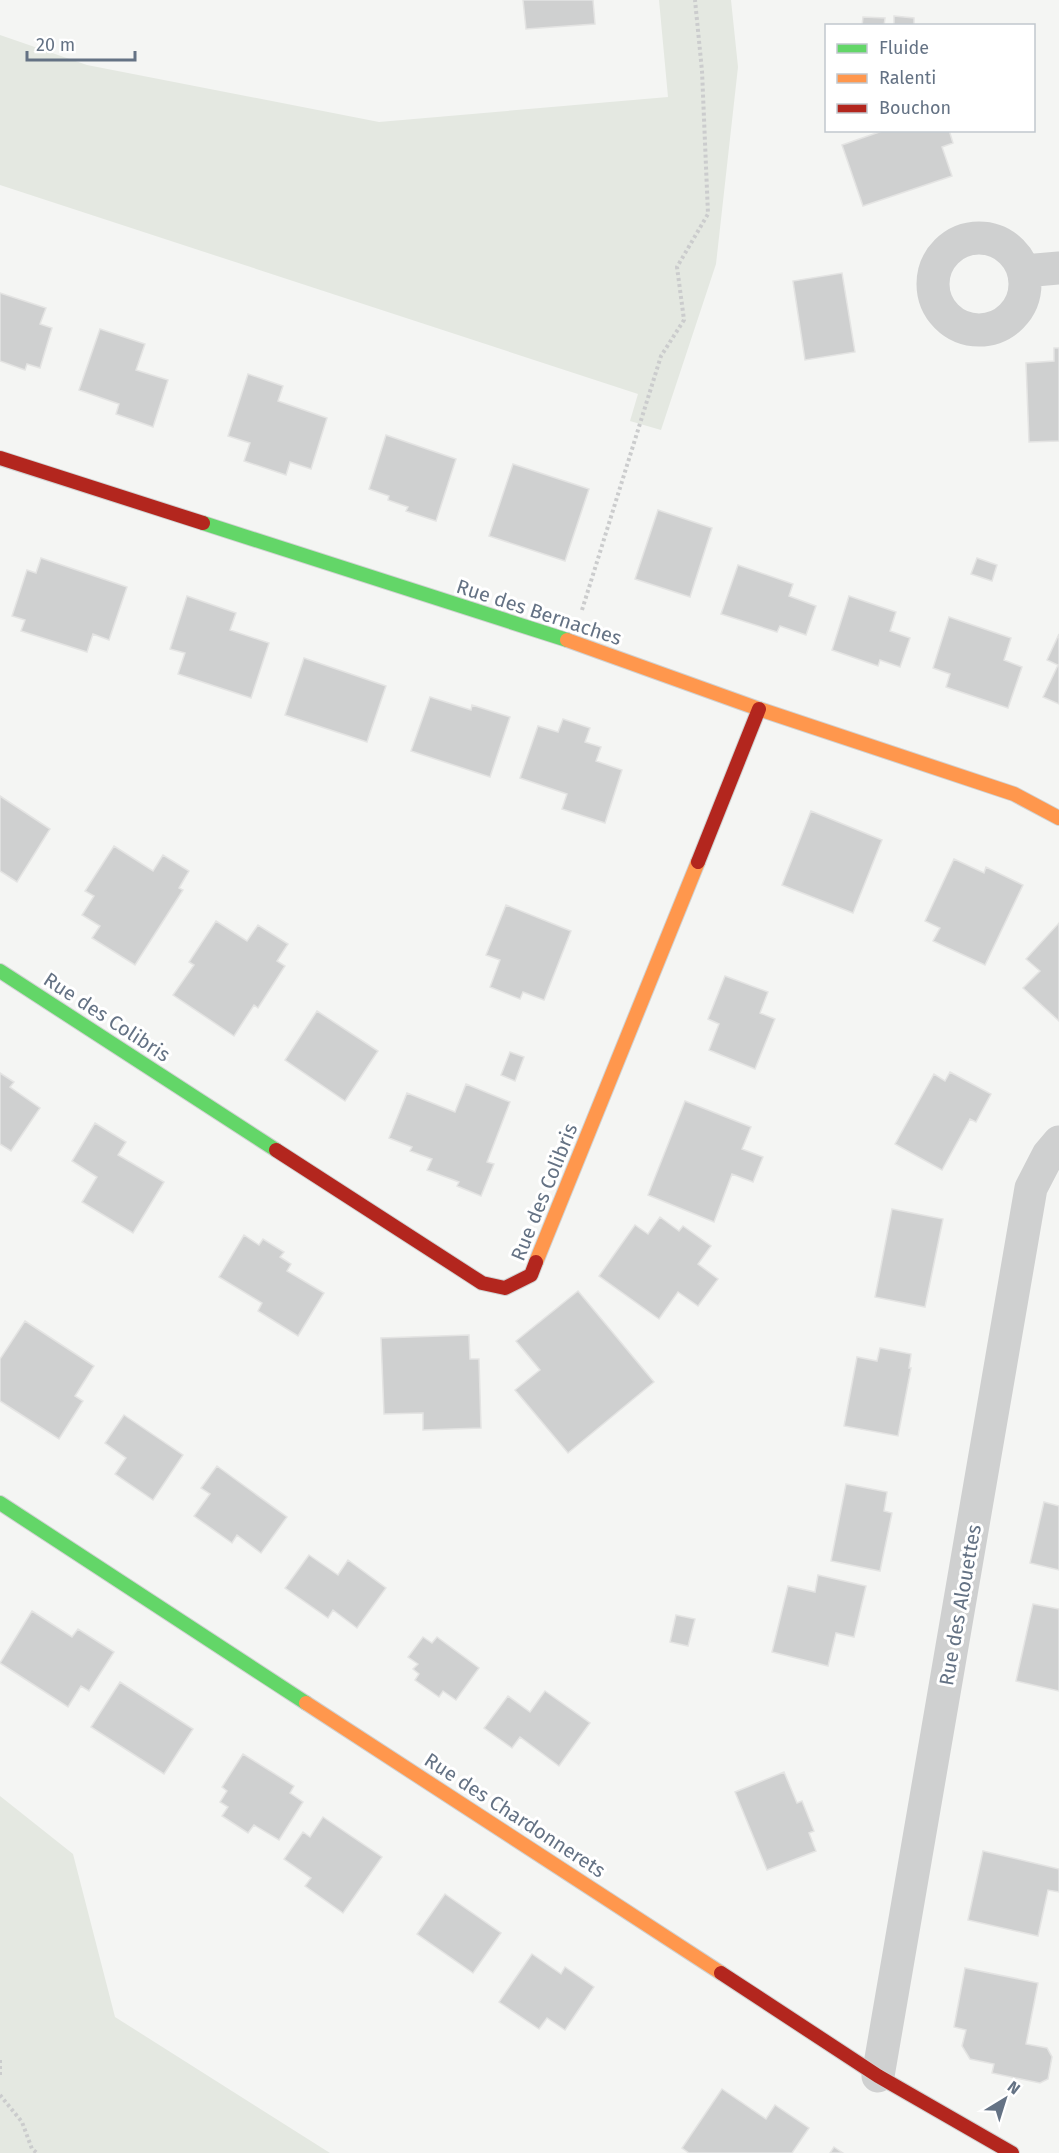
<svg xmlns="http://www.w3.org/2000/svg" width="1059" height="2153" font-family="'Fira Sans',sans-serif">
<rect width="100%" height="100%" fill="#f4f5f3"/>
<path fill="#e4e8e1" d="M 659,0 L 731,0 L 738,67 L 716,264 L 661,430 L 630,421 L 638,394 L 0,185 L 0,35 L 87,65 L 379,122 L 668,97 Z
M 0,1796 L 73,1854 L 115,2017 L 330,2153 L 0,2153 Z"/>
<path fill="#cfd0d0" stroke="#e4e4e3" stroke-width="1.5" d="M 523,0 L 593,0 L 595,24 L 526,29 Z
M 894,16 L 914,18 L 914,26 L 894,26 Z
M 863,17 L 885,18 L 884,26 L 862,26 Z
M 885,130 L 949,130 L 953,143 L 942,147 L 952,176 L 863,206 L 842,145 Z
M 842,273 L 855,352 L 805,360 L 793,281 Z
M 0,293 L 46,308 L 40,324 L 52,328 L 40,368 L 27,364 L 25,370 L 0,361 Z
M 100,329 L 145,344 L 136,370 L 168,380 L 153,427 L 116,414 L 119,404 L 79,390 Z
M 1054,348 L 1059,348 L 1059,441 L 1029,442 L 1026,363 L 1054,361 Z
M 248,374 L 283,386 L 278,401 L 327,418 L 311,469 L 290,462 L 286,475 L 244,461 L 250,443 L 228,436 Z
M 386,435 L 456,459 L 436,521 L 406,511 L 408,507 L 388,500 L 389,496 L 369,489 Z
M 513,464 L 589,489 L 565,561 L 489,536 Z
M 658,510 L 712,528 L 690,597 L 635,579 Z
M 41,558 L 127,587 L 109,640 L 93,634 L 87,652 L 21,631 L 25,620 L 12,616 L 27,570 L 36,573 Z
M 977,558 L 997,565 L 992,581 L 971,574 Z
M 738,565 L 793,584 L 789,596 L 816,606 L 806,635 L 780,626 L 777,632 L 721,614 Z
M 187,596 L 236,613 L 230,630 L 269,643 L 251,698 L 178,674 L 185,653 L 170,649 Z
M 849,596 L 896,612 L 890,631 L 910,638 L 900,667 L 880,660 L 878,666 L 832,650 Z
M 949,617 L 1011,638 L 1004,660 L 1022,667 L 1008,708 L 946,687 L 950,674 L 933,668 Z
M 1059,634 L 1059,704 L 1043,697 L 1058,665 L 1047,660 Z
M 304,658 L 386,686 L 367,742 L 285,715 Z
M 430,697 L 471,710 L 472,705 L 510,717 L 490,777 L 411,751 Z
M 563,719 L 590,728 L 585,742 L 601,747 L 596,761 L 622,770 L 605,823 L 562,809 L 567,794 L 520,778 L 538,726 L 558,732 Z
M 0,796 L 50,829 L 17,882 L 0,871 Z
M 811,811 L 882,840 L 853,913 L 782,885 Z
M 114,846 L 153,871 L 163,855 L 189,871 L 179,888 L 183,890 L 135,965 L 92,938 L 100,926 L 82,915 L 94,896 L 85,891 Z
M 954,859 L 984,873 L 986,867 L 1023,885 L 985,965 L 933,941 L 940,928 L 925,921 Z
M 506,905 L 571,931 L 544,1000 L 523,992 L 520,999 L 490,987 L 500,960 L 486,955 Z
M 216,921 L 247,941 L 258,925 L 288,944 L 277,961 L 285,966 L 258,1008 L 254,1005 L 234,1036 L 173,995 L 194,965 L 189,962 Z
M 1059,923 L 1059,1021 L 1023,988 L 1040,971 L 1026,959 Z
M 725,976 L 768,992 L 760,1013 L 775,1019 L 755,1069 L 709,1050 L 719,1024 L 708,1019 Z
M 317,1011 L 378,1051 L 345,1101 L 285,1060 Z
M 510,1052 L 524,1057 L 515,1081 L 501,1075 Z
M 950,1072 L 991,1094 L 976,1122 L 970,1119 L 942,1170 L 895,1144 L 934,1074 L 945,1081 Z
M 0,1073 L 14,1082 L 10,1087 L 40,1108 L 11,1151 L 0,1144 Z
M 466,1084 L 510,1102 L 487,1162 L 494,1164 L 481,1196 L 457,1186 L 459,1182 L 427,1170 L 432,1159 L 410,1151 L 412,1147 L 389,1138 L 407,1093 L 455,1112 Z
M 685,1101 L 751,1127 L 742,1149 L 763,1157 L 753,1182 L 732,1174 L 714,1222 L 648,1195 Z
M 95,1123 L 126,1142 L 118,1155 L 164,1182 L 133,1233 L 82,1202 L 97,1177 L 72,1161 Z
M 892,1209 L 943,1219 L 925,1307 L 875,1297 Z
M 660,1217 L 679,1231 L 683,1226 L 711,1246 L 698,1264 L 718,1279 L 698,1306 L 678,1292 L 659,1319 L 599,1276 L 635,1225 L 648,1234 Z
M 244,1235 L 259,1245 L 263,1239 L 284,1252 L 280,1257 L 291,1264 L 287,1271 L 324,1293 L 298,1336 L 258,1311 L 262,1303 L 219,1277 Z
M 578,1291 L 654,1382 L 568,1453 L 515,1390 L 540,1370 L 516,1341 Z
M 25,1321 L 94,1366 L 75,1396 L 83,1401 L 59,1439 L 0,1401 L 0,1359 Z
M 469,1335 L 470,1359 L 479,1359 L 481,1428 L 423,1430 L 423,1413 L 384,1414 L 381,1338 Z
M 880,1348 L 911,1354 L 909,1368 L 911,1368 L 898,1436 L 844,1426 L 857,1357 L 877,1361 Z
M 124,1415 L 183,1455 L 153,1500 L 115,1474 L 126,1458 L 105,1443 Z
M 217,1466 L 287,1517 L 261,1553 L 237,1535 L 232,1543 L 194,1516 L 210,1494 L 201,1488 Z
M 846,1484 L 887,1492 L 884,1511 L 892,1513 L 880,1571 L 831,1561 Z
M 1044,1502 L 1059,1506 L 1059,1570 L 1030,1563 Z
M 309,1555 L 338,1575 L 348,1560 L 386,1588 L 357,1628 L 333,1610 L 328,1618 L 285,1588 Z
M 818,1575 L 866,1586 L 854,1637 L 836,1633 L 828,1666 L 772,1652 L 788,1586 L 815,1592 Z
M 1033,1604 L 1059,1609 L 1059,1691 L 1016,1681 Z
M 32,1611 L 72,1637 L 78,1629 L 114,1652 L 89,1691 L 81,1686 L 68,1707 L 0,1663 Z
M 676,1615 L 695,1619 L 688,1646 L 670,1642 Z
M 423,1637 L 432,1643 L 437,1637 L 479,1668 L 456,1700 L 443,1691 L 439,1697 L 415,1680 L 419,1674 L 413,1669 L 418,1664 L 408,1657 Z
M 120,1682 L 193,1729 L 164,1774 L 91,1727 Z
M 545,1691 L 590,1723 L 559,1766 L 520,1737 L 512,1748 L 484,1728 L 508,1696 L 530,1712 Z
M 243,1754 L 294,1786 L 290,1793 L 303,1802 L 279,1840 L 254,1825 L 248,1833 L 222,1816 L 228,1807 L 220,1802 L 227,1791 L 222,1787 Z
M 784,1772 L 797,1803 L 802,1801 L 814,1831 L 809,1833 L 816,1851 L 767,1870 L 735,1792 Z
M 323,1817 L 382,1857 L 343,1913 L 305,1886 L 311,1878 L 284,1859 L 303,1832 L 310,1837 Z
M 983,1851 L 1059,1869 L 1059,1892 L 1048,1890 L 1038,1936 L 968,1920 Z
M 445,1894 L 501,1933 L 473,1973 L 417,1934 Z
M 532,1954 L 561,1974 L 565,1967 L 594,1987 L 565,2030 L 547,2018 L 539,2029 L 499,2002 Z
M 965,1968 L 1038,1983 L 1026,2044 L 1047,2048 L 1052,2057 L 1048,2079 L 1040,2083 L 992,2073 L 994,2064 L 970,2059 L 962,2046 L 966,2030 L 954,2027 Z
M 722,2089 L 766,2119 L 775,2105 L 809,2128 L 792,2153 L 689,2153 L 682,2148 Z
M 834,2147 L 843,2153 L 830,2153 Z"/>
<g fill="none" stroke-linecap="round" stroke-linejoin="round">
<defs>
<path id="fast" d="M 203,523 L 567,640
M 0,971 L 276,1150
M 0,1503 L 306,1703"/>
<path id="slow" d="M 567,640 L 759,709 L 1014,794 L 1059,818
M 536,1262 L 698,862
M 306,1703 L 721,1973"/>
<path id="jam" d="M 0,458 L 203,523
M 698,862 L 759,709
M 276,1150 L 482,1283 L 505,1288 L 531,1275 L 536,1262
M 721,1973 L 878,2076 L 1012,2153"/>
</defs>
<use href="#fast" stroke="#d0d2d2" stroke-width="16"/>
<use href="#slow" stroke="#d0d2d2" stroke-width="16"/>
<use href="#jam" stroke="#d0d2d2" stroke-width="16"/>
<path stroke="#cbcccd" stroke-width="4" stroke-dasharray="3 3" stroke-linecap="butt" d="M 582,610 L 661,356 L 684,320 L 677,267 L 708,214 L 702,71 L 695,0
M 0,2060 L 0,2076
M 0,2095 L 22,2122 L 32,2149 L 37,2153"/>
<path stroke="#cfd0d0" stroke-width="33" d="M933 284a46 46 0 1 1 92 0a46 46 0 1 1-92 0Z
M 1024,271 L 1059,268
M 878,2076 L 1031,1188 L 1048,1155 L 1059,1142"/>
<use href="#fast" stroke="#63d668" stroke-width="14"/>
<use href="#slow" stroke="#ff974d" stroke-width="14"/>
<use href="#jam" stroke="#b3261e" stroke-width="14"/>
</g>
<g text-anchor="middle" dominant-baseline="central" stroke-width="6" stroke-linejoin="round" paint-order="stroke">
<g font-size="20" fill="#647284" stroke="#fff">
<text transform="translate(539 612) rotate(18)">Rue des Bernaches</text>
<text transform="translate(107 1017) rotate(33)">Rue des Colibris</text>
<text transform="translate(544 1192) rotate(-68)">Rue des Colibris</text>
<text transform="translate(960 1605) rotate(-80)">Rue des Alouettes</text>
<text transform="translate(515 1815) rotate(33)">Rue des Chardonnerets</text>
</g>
</g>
<rect x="825" y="24" width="210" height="108" fill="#ffffff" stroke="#c1c7ce" stroke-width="1.5"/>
<rect x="837" y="44" width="30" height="9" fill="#63d668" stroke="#c1c7ce" stroke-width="1.5"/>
<text x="879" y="54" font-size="18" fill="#647284">Fluide</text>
<rect x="837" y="74" width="30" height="9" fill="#ff974d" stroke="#c1c7ce" stroke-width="1.5"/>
<text x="879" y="84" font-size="18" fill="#647284">Ralenti</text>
<rect x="837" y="104" width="30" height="9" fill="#b3261e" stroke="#c1c7ce" stroke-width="1.5"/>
<text x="879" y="114" font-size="18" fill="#647284">Bouchon</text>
<g transform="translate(1005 2099) rotate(38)" stroke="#ffffff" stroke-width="4.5" paint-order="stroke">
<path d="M0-4.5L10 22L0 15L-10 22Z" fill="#647284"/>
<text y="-9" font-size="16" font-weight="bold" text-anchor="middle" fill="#647284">N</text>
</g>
<path d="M27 51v9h108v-9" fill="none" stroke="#647284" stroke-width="3"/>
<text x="36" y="51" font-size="18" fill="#647284" stroke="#ffffff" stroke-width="4.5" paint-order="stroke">20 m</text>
</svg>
